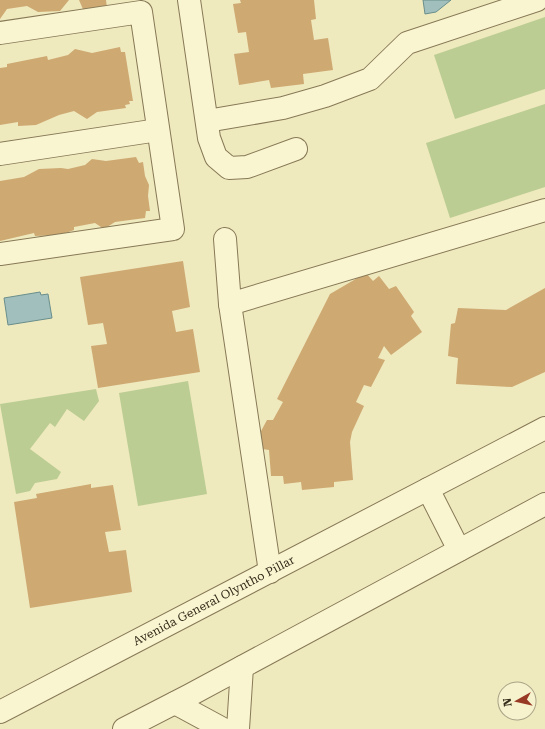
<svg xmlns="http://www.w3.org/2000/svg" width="545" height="729" font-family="'Roboto Serif',serif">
<rect width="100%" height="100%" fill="#efe9be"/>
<path fill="#bbcd92" d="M 545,17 L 545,89 L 455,119 L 434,55 Z
M 545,104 L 545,187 L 450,218 L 426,143 Z
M 188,381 L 207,494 L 138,506 L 119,393 Z
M 96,389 L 99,401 L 84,421 L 67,409 L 55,427 L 50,423 L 30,449 L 61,472 L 57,479 L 35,483 L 30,491 L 16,494 L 0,404 Z"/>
<path fill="#a1c0bd" stroke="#698e8b" d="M 423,0 L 451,0 L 436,12 L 425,14 Z
M 40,292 L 41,295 L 48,294 L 52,318 L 8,325 L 4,298 Z"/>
<path fill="#cea972" d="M 0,0 L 69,0 L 60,11 L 38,12 L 27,6 L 7,9 L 0,19 Z
M 79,0 L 106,0 L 107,8 L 86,16 Z
M 240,0 L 314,0 L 316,19 L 311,20 L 314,40 L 328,38 L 333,70 L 303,74 L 304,84 L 271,88 L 269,80 L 239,85 L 234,54 L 249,52 L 246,32 L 238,33 L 233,4 L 241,3 Z
M 120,47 L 121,52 L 125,52 L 133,101 L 129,101 L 130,104 L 125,105 L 126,108 L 97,112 L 87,119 L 74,111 L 59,115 L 36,125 L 18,126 L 18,122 L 0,125 L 0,68 L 7,67 L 7,64 L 47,56 L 48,60 L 68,55 L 75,49 L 92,53 Z
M 136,157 L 139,163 L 143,162 L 145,176 L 149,185 L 148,196 L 150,211 L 146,211 L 145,218 L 115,222 L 104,229 L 95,223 L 74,227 L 74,230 L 60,235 L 35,236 L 34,233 L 0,241 L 0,181 L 24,177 L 39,169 L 61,168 L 68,169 L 85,165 L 92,159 L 106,161 Z
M 183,261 L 190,307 L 172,311 L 176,332 L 193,329 L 200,372 L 98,388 L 91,346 L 107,344 L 103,323 L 88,325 L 80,277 Z
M 366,273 L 373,281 L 379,276 L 389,289 L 396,286 L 414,312 L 411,316 L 422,332 L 391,355 L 384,346 L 378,358 L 385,360 L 371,387 L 364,385 L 356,402 L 364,406 L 352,432 L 350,442 L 353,480 L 334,482 L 334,487 L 302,490 L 301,482 L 284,484 L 283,476 L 271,476 L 269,450 L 262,449 L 260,433 L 267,420 L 273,420 L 283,402 L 277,399 L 330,294 Z
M 545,288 L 545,372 L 512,387 L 456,384 L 458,358 L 448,356 L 451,324 L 455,323 L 458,308 L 506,310 Z
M 91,484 L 91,488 L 113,485 L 121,530 L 105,532 L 109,552 L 126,550 L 132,592 L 30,608 L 14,502 L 37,498 L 36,494 Z"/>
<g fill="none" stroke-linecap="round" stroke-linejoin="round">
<defs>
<g id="minor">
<path d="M 189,0 L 209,138 L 216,157 L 229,168 L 247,167 L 296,149"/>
<path d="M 0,33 L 141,12 L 173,229 L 0,254"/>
<path d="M 207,121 L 283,108 L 325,96 L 370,79 L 407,43 L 537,0"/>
<path d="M 0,154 L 158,130"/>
<path d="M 225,239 L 230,304 L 270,572"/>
<path d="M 230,304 L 545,210"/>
<path d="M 428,489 L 459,550"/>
<path d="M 175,703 L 223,729"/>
<path id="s1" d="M 0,712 L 545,428"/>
<path d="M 124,729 L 190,695 L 545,504"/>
<path d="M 238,729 L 242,667"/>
</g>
</defs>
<use href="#minor" stroke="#877956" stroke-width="24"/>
<use href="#minor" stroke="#faf5d1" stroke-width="22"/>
</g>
<g text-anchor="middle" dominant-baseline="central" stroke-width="3" stroke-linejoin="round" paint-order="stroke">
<g font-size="12" fill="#362d1b" stroke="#f6f2cd">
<text stroke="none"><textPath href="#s1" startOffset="241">Avenida General Olyntho Pillar</textPath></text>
</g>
</g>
<g transform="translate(517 701) rotate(262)"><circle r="19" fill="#f6f2cd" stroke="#a9a386"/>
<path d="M0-3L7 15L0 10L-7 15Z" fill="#983925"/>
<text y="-6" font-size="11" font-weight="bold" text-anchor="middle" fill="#362d1b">N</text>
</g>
</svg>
